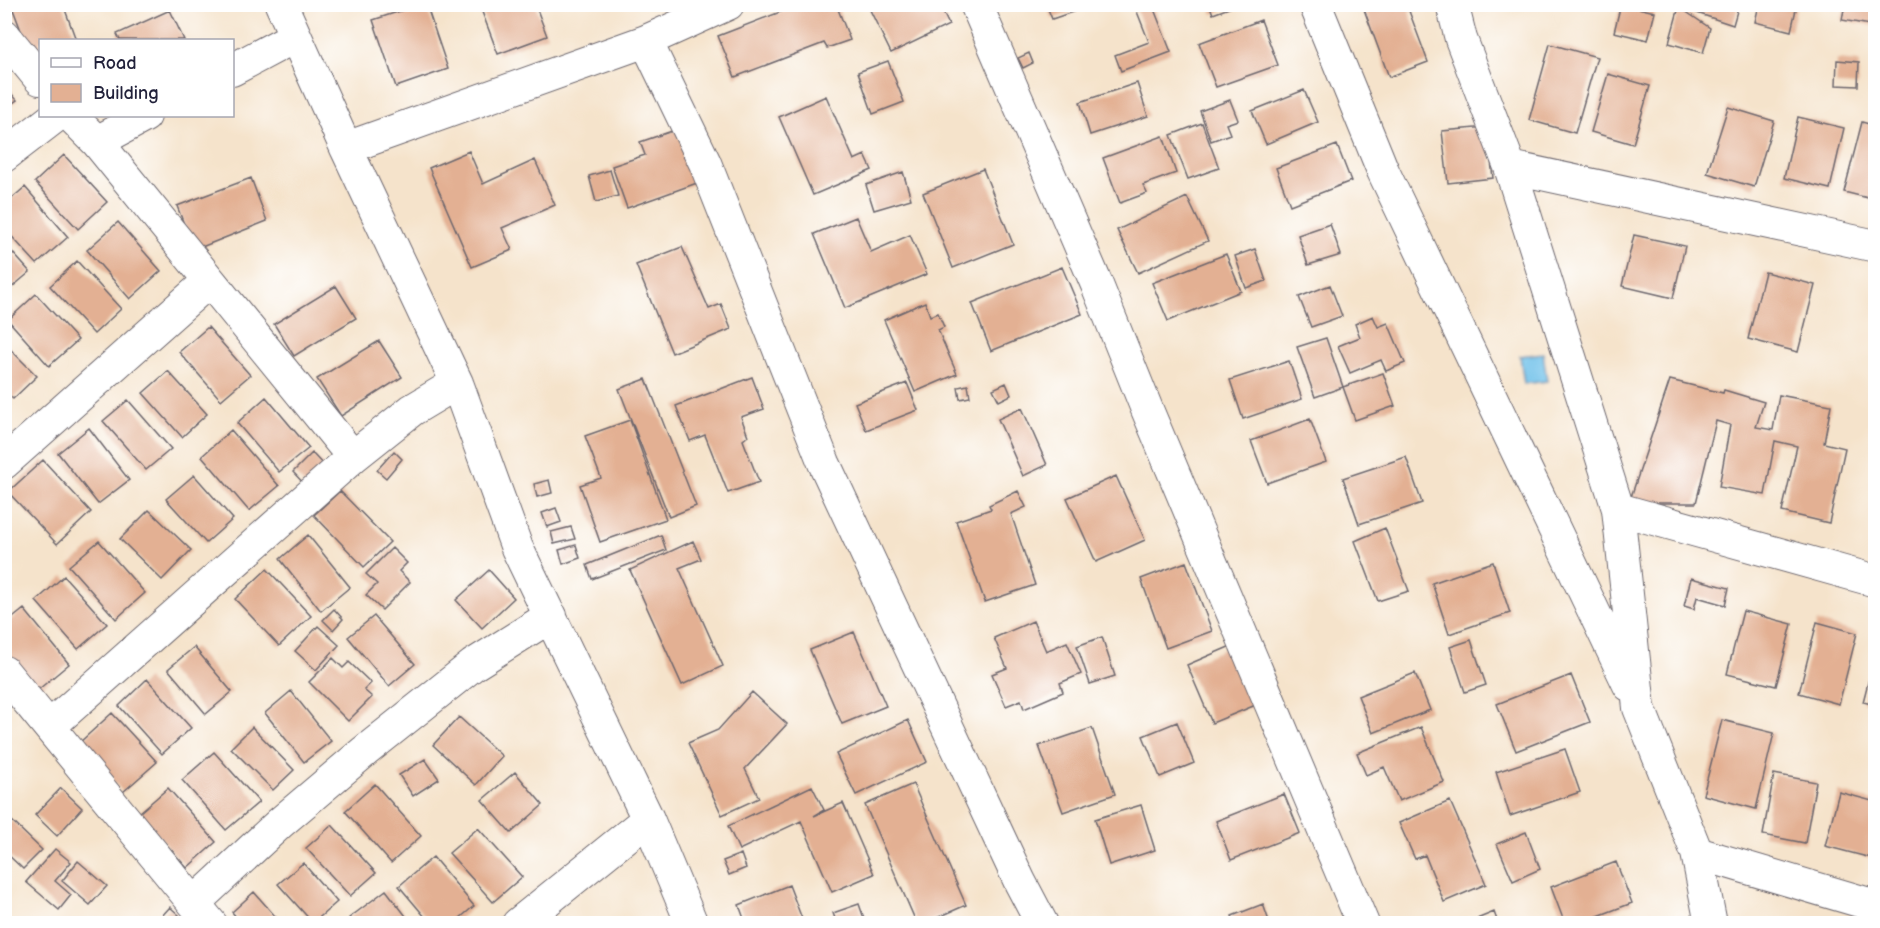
<svg xmlns="http://www.w3.org/2000/svg" width="1880" height="928" font-family="'Balsamiq Sans',sans-serif">
<rect width="100%" height="100%" fill="#fff"/>
<filter id="ink" filterUnits="userSpaceOnUse"><feTurbulence type="fractalNoise" baseFrequency=".0167" numOctaves="2"/><feDisplacementMap in="SourceGraphic" scale="12" xChannelSelector="R" yChannelSelector="G"/><feConvolveMatrix kernelMatrix="1 2 1 2 8 2 1 2 1" color-interpolation-filters="sRGB"/></filter>
<filter id="wash" filterUnits="userSpaceOnUse"><feTurbulence type="fractalNoise" baseFrequency=".008" numOctaves="4" result="noise"/><feDisplacementMap in="SourceGraphic" scale="24" xChannelSelector="R" yChannelSelector="G"/><feGaussianBlur stdDeviation="1.35" result="paint"/><feColorMatrix in="noise" values="0 0 0 0 0 0 0 0 0 0 0 0 0 0 0 0 0 1.4 0 .05"/><feComposite in="paint" operator="in"/></filter>
<g filter="url(#wash)">
<rect width="100%" height="100%" fill="#f5e3cb"/>
<path fill="#6dc0e9" stroke="#487192" stroke-width="1.5" d="M 1543,353 L 1547,381 L 1524,384 L 1520,356 Z"/>
<g id="blocks">
<path fill="#e3b093" d="M 11,4 L 63,4 L 76,40 L 40,40 L 40,63 L 34,65 Z
M 422,4 L 426,4 L 448,69 L 396,87 L 373,20 Z
M 479,4 L 535,4 L 547,36 L 498,54 Z
M 801,4 L 836,4 L 850,40 L 827,48 L 824,43 L 735,77 L 718,36 Z
M 880,4 L 939,4 L 949,25 L 891,53 L 870,10 Z
M 1046,4 L 1093,4 L 1093,5 L 1052,19 Z
M 1134,4 L 1152,4 L 1171,52 L 1121,71 L 1115,55 L 1149,42 Z
M 1209,4 L 1237,4 L 1237,5 L 1213,14 Z
M 1362,4 L 1416,4 L 1417,8 L 1409,11 L 1428,62 L 1389,77 Z
M 1621,4 L 1655,12 L 1648,40 L 1614,32 Z
M 1680,4 L 1739,4 L 1733,25 L 1679,7 L 1710,28 L 1703,53 L 1669,43 L 1679,7 Z
M 1845,4 L 1876,4 L 1876,26 L 1842,20 Z
M 1759,5 L 1797,5 L 1791,31 L 1755,22 Z
M 170,10 L 184,40 L 120,40 L 117,34 Z
M 1261,20 L 1278,65 L 1216,87 L 1199,43 Z
M 1550,44 L 1597,57 L 1575,133 L 1529,120 Z
M 1029,53 L 1033,63 L 1023,68 L 1018,58 Z
M 1837,60 L 1859,62 L 1858,86 L 1836,85 Z
M 888,61 L 904,102 L 873,114 L 858,72 Z
M 1872,66 L 1876,67 L 1876,94 L 1869,94 Z
M 1608,74 L 1650,86 L 1633,144 L 1591,132 Z
M 1137,83 L 1148,116 L 1090,135 L 1080,102 Z
M 4,85 L 17,100 L 4,109 Z
M 1304,90 L 1318,122 L 1266,144 L 1252,111 Z
M 826,96 L 854,160 L 865,155 L 872,170 L 813,195 L 779,117 Z
M 1230,100 L 1238,120 L 1226,124 L 1230,134 L 1211,141 L 1200,111 Z
M 1728,107 L 1774,121 L 1754,187 L 1707,173 Z
M 1798,117 L 1844,128 L 1830,189 L 1784,178 Z
M 1862,122 L 1876,126 L 1876,200 L 1844,192 Z
M 1202,123 L 1219,168 L 1188,179 L 1171,135 Z
M 1487,127 L 1493,178 L 1448,183 L 1442,131 Z
M 678,129 L 697,183 L 627,208 L 612,166 L 645,155 L 640,142 Z
M 1163,136 L 1176,173 L 1143,185 L 1147,193 L 1120,203 L 1103,158 Z
M 1337,145 L 1351,181 L 1290,205 L 1276,168 Z
M 469,151 L 483,184 L 535,160 L 555,205 L 502,228 L 512,250 L 472,267 L 429,168 Z
M 64,155 L 107,202 L 78,229 L 35,182 Z
M 983,169 L 1013,244 L 953,268 L 923,193 Z
M 610,170 L 618,196 L 596,202 L 589,176 Z
M 903,172 L 911,199 L 874,210 L 866,185 Z
M 251,178 L 267,221 L 194,250 L 177,206 Z
M 25,187 L 68,237 L 37,264 L 4,228 L 4,205 Z
M 1187,197 L 1208,241 L 1138,273 L 1117,230 Z
M 856,217 L 871,252 L 910,235 L 927,274 L 845,308 L 814,234 Z
M 118,222 L 161,271 L 130,299 L 87,250 Z
M 1330,224 L 1341,255 L 1308,265 L 1298,235 Z
M 1634,235 L 1685,246 L 1673,298 L 1622,286 Z
M 4,243 L 30,272 L 4,294 Z
M 682,247 L 709,309 L 721,304 L 731,329 L 672,353 L 636,265 Z
M 1255,249 L 1266,281 L 1246,288 L 1235,256 Z
M 1226,254 L 1241,291 L 1168,321 L 1152,283 Z
M 77,261 L 121,309 L 94,334 L 50,286 Z
M 1062,267 L 1082,314 L 991,351 L 972,303 Z
M 1765,272 L 1815,285 L 1798,352 L 1748,339 Z
M 1330,285 L 1342,316 L 1311,327 L 1299,297 Z
M 336,286 L 356,318 L 294,356 L 274,324 Z
M 36,294 L 78,340 L 49,366 L 8,320 Z
M 925,302 L 930,316 L 938,313 L 944,327 L 938,330 L 957,374 L 915,392 L 884,320 Z
M 1373,316 L 1378,327 L 1388,323 L 1405,363 L 1386,371 L 1381,360 L 1350,373 L 1338,346 L 1360,337 L 1355,324 Z
M 208,327 L 250,375 L 221,400 L 179,352 Z
M 1326,338 L 1343,387 L 1383,373 L 1395,406 L 1355,420 L 1343,387 L 1315,397 L 1297,347 Z
M 379,341 L 402,377 L 341,416 L 317,379 Z
M 4,343 L 37,376 L 13,399 L 4,390 Z
M 1289,361 L 1302,399 L 1243,419 L 1230,380 Z
M 168,371 L 207,414 L 182,437 L 143,393 Z
M 752,377 L 764,409 L 741,417 L 748,436 L 743,440 L 759,482 L 728,493 L 705,435 L 690,441 L 676,406 Z
M 646,379 L 696,506 L 669,517 L 619,389 Z
M 1670,380 L 1723,393 L 1724,390 L 1764,402 L 1756,427 L 1773,430 L 1779,395 L 1831,405 L 1824,443 L 1845,448 L 1829,523 L 1782,512 L 1797,446 L 1775,441 L 1765,495 L 1719,487 L 1730,425 L 1716,421 L 1696,503 L 1629,503 Z
M 907,383 L 918,410 L 866,430 L 855,403 Z
M 1006,383 L 1011,395 L 999,401 L 993,389 Z
M 968,385 L 970,397 L 960,399 L 958,387 Z
M 266,397 L 309,448 L 279,472 L 237,423 Z
M 128,400 L 171,449 L 146,470 L 103,421 Z
M 1022,408 L 1047,465 L 1023,476 L 998,419 Z
M 1310,419 L 1326,462 L 1267,483 L 1251,441 Z
M 630,420 L 666,519 L 600,542 L 580,485 L 601,478 L 585,436 Z
M 89,428 L 129,480 L 98,504 L 58,453 Z
M 231,430 L 279,486 L 249,511 L 202,456 Z
M 394,451 L 402,459 L 386,478 L 377,470 Z
M 312,453 L 326,468 L 307,487 L 293,472 Z
M 1406,457 L 1422,503 L 1359,524 L 1343,478 Z
M 43,460 L 91,512 L 57,544 L 8,492 Z
M 194,475 L 233,519 L 206,543 L 166,499 Z
M 1116,476 L 1145,540 L 1096,562 L 1067,498 Z
M 549,480 L 552,493 L 537,497 L 534,484 Z
M 340,491 L 390,542 L 364,567 L 314,515 Z
M 1018,491 L 1026,507 L 1011,514 L 1035,585 L 985,602 L 956,521 L 991,509 L 989,505 Z
M 556,508 L 561,522 L 547,527 L 542,513 Z
M 149,510 L 191,550 L 162,580 L 120,539 Z
M 571,527 L 575,539 L 554,544 L 551,532 Z
M 1385,528 L 1409,591 L 1378,601 L 1355,541 Z
M 308,535 L 350,587 L 321,611 L 280,559 Z
M 661,535 L 666,550 L 592,579 L 587,565 Z
M 99,541 L 145,593 L 116,619 L 69,566 Z
M 693,541 L 701,559 L 679,568 L 723,666 L 682,685 L 630,570 Z
M 576,545 L 580,558 L 563,564 L 559,550 Z
M 392,548 L 407,563 L 399,571 L 410,582 L 382,610 L 366,595 L 377,584 L 366,574 Z
M 1186,562 L 1212,631 L 1166,648 L 1141,579 Z
M 1493,562 L 1510,613 L 1449,634 L 1432,583 Z
M 267,569 L 311,616 L 279,646 L 235,599 Z
M 489,570 L 514,598 L 482,628 L 456,600 Z
M 64,576 L 107,624 L 78,649 L 36,601 Z
M 1691,578 L 1729,588 L 1725,605 L 1697,597 L 1694,609 L 1684,606 Z
M 24,609 L 69,664 L 33,694 L 4,659 L 4,625 Z
M 334,609 L 343,619 L 333,630 L 323,620 Z
M 1743,611 L 1792,624 L 1776,686 L 1727,674 Z
M 374,616 L 415,664 L 389,686 L 348,637 Z
M 1033,621 L 1046,651 L 1067,642 L 1081,674 L 1060,683 L 1063,692 L 1024,709 L 1021,700 L 1006,706 L 992,674 L 1007,668 L 994,638 Z
M 1817,622 L 1857,633 L 1839,704 L 1799,693 Z
M 318,626 L 339,645 L 316,670 L 295,651 Z
M 854,632 L 886,706 L 842,724 L 810,650 Z
M 1102,637 L 1115,676 L 1090,684 L 1077,646 Z
M 1471,640 L 1486,685 L 1465,692 L 1450,647 Z
M 1238,643 L 1263,702 L 1212,723 L 1187,665 Z
M 194,647 L 232,692 L 206,714 L 168,669 Z
M 1875,655 L 1876,655 L 1876,705 L 1863,702 Z
M 333,658 L 343,668 L 349,662 L 371,683 L 364,690 L 372,697 L 348,721 L 309,682 Z
M 1415,673 L 1430,710 L 1373,733 L 1358,696 Z
M 1571,675 L 1590,722 L 1516,751 L 1497,704 Z
M 147,679 L 191,728 L 162,754 L 119,706 Z
M 291,691 L 331,741 L 304,762 L 265,713 Z
M 752,692 L 787,724 L 745,769 L 759,798 L 722,815 L 688,743 L 718,730 Z
M 112,713 L 157,762 L 123,792 L 79,743 Z
M 459,717 L 502,756 L 476,785 L 433,745 Z
M 908,720 L 927,762 L 856,795 L 836,754 Z
M 1722,720 L 1774,733 L 1756,809 L 1703,795 Z
M 1177,722 L 1194,763 L 1160,777 L 1143,736 Z
M 252,727 L 294,770 L 273,790 L 231,748 Z
M 1421,727 L 1444,782 L 1399,801 L 1384,767 L 1366,775 L 1357,753 Z
M 1092,728 L 1115,794 L 1063,812 L 1039,746 Z
M 1565,749 L 1580,792 L 1510,816 L 1496,772 Z
M 214,752 L 259,802 L 226,830 L 182,780 Z
M 425,759 L 439,779 L 413,796 L 399,775 Z
M 515,772 L 543,805 L 511,833 L 482,800 Z
M 1774,774 L 1816,782 L 1805,843 L 1763,835 Z
M 375,784 L 421,836 L 391,863 L 345,811 Z
M 913,784 L 966,905 L 923,924 L 917,924 L 865,805 Z
M 812,786 L 824,810 L 814,816 L 843,803 L 874,874 L 832,892 L 801,821 L 739,850 L 728,826 Z
M 61,788 L 82,808 L 57,836 L 35,815 Z
M 168,788 L 216,842 L 187,868 L 139,813 Z
M 1839,792 L 1876,802 L 1875,859 L 1825,846 Z
M 1284,794 L 1300,833 L 1231,860 L 1216,821 Z
M 1450,801 L 1486,884 L 1444,902 L 1425,855 L 1415,859 L 1399,823 Z
M 1141,805 L 1155,850 L 1109,865 L 1095,819 Z
M 12,821 L 42,850 L 23,869 L 4,851 L 4,829 Z
M 332,825 L 376,873 L 350,896 L 306,848 Z
M 478,828 L 522,877 L 493,902 L 449,853 Z
M 1526,832 L 1540,869 L 1513,881 L 1497,844 Z
M 55,849 L 71,862 L 55,881 L 71,895 L 59,910 L 26,882 Z
M 741,854 L 746,868 L 729,875 L 723,861 Z
M 433,857 L 474,906 L 453,924 L 431,924 L 399,886 Z
M 78,861 L 107,886 L 90,905 L 62,881 Z
M 1616,862 L 1632,903 L 1577,924 L 1565,924 L 1551,887 Z
M 303,863 L 337,902 L 313,923 L 278,884 Z
M 789,885 L 804,924 L 746,924 L 739,905 Z
M 386,890 L 412,924 L 354,924 L 349,918 Z
M 254,892 L 282,924 L 242,924 L 232,912 Z
M 859,904 L 866,924 L 837,924 L 833,913 Z
M 1263,904 L 1270,924 L 1235,924 L 1232,916 Z
M 170,907 L 179,915 L 172,924 L 166,924 L 160,918 Z
M 1494,912 L 1498,923 L 1467,923 Z"/>
</g>
</g>
<g filter="url(#ink)">
<use href="#blocks" fill-opacity="0" stroke="#6c666d" stroke-width="1.5"/>
<g fill="none" stroke-linecap="round" stroke-linejoin="round">
<defs>
<path id="minor" d="M 281,4 L 346,148 L 457,383 L 517,548 L 648,819 L 692,924
M 976,4 L 1097,285 L 1146,407 L 1363,924
M 1315,4 L 1383,171 L 1629,685
M 1452,4 L 1461,39 L 1510,167 L 1618,509 L 1639,708 L 1697,853 L 1711,924
M 4,35 L 40,79
M 646,41 L 705,163 L 824,463 L 1020,882 L 1042,924
M 232,70 L 294,37
M 71,116 L 97,142 L 353,457
M 97,142 L 145,116
M 346,148 L 646,41 L 728,4
M 4,156 L 56,116
M 1510,167 L 1876,246
M 4,463 L 209,281
M 1618,509 L 1876,581
M 4,672 L 211,924
M 50,726 L 353,457 L 412,410 L 457,383
M 1697,853 L 1876,906
M 194,903 L 280,823 L 365,751 L 473,665 L 551,616
M 518,924 L 648,819"/>
</defs>
<use href="#minor" stroke="#6c666d" stroke-width="34"/>
<use href="#minor" stroke="#fff" stroke-width="32"/>
</g>
</g>
<rect width="1880" height="928" fill="none" stroke="#fff" stroke-width="24"/>
<rect x="39" y="39" width="195" height="78" fill="#ffffff" stroke="#a7a7b1" stroke-width="1.5"/>
<rect x="51" y="58" width="30" height="9" fill="#ffffff" stroke="#a7a7b1" stroke-width="1.5"/>
<text x="93" y="69" font-size="18" fill="#22223b">Road</text>
<rect x="51" y="84" width="30" height="18" fill="#e3b093" stroke="#a7a7b1" stroke-width="1.5"/>
<text x="93" y="99" font-size="18" fill="#22223b">Building</text>
</svg>
